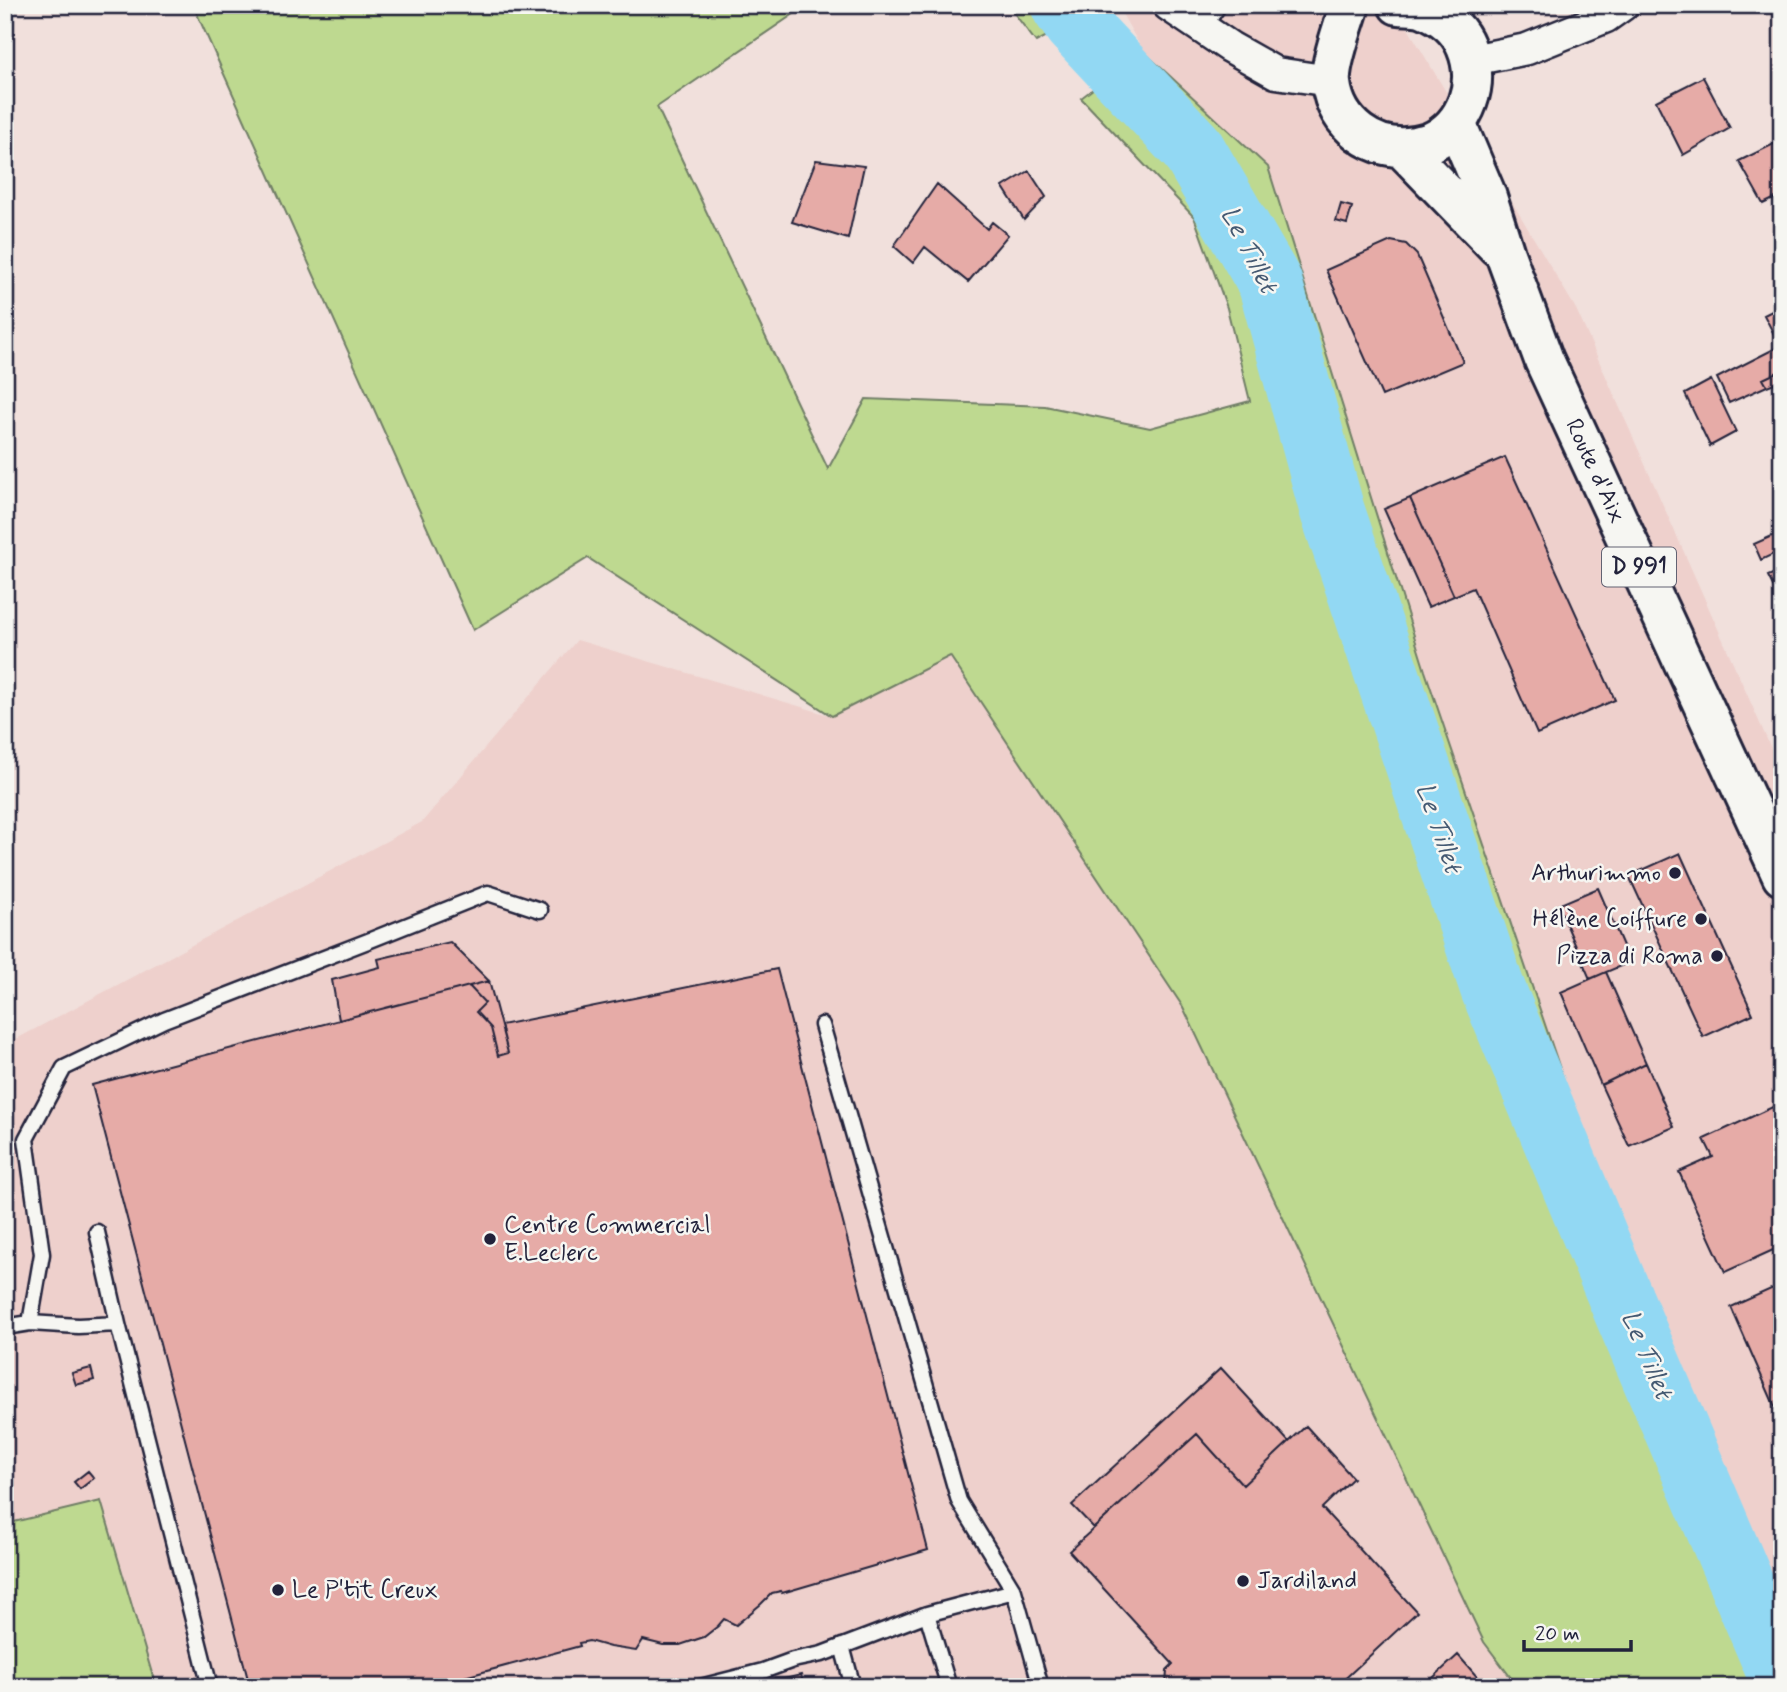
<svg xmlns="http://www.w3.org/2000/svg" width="1787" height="1692" font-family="Mynerve,sans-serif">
<rect width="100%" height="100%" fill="#f1e0dc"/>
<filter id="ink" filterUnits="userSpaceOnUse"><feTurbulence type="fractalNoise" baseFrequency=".0143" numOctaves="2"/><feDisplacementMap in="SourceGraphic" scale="14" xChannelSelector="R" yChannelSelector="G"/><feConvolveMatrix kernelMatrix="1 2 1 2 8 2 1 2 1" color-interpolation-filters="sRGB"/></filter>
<g filter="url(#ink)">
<path fill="#eed0cc" d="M 1117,5 L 1394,5 L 1576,309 L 1782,773 L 1782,1657 L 1592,1163 L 1425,671 L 1268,167 L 1143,51 Z
M 577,640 L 832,716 L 950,656 L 1183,1007 L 1484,1642 L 1518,1687 L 5,1687 L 5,1045 L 422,822 Z"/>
<path fill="#bed990" stroke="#707e66" stroke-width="2" d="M 193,5 L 807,5 L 657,107 L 828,469 L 866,399 L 1045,406 L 1150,428 L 1250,401 L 1227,308 L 1194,217 L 1081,98 L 1143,51 L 1268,167 L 1425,671 L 1592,1163 L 1782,1657 L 1782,1687 L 1518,1687 L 1484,1642 L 1183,1007 L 950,656 L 832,716 L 588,558 L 473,630 Z
M 1008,5 L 1105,5 L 1036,42 Z
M 101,1501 L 156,1687 L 5,1687 L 5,1516 L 14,1522 Z"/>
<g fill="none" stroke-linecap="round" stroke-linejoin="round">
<path stroke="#92d8f3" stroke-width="65" d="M 1063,5 L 1075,23 L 1192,148 L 1270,283 L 1332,510 L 1492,987 L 1628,1316 L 1782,1679"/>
</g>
<path fill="#e6aba7" stroke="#22223b" stroke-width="2" d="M 1703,77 L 1730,128 L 1683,155 L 1656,101 Z
M 1782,140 L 1782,195 L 1763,204 L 1739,161 Z
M 816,160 L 864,166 L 848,239 L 792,222 Z
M 1029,171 L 1046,197 L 1024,220 L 1003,187 Z
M 937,184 L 987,229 L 992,222 L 1008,235 L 968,282 L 925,247 L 913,263 L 894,246 Z
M 1341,204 L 1352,207 L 1347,224 L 1336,221 Z
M 1391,241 L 1406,244 L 1417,255 L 1463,362 L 1382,396 L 1326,270 Z
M 1782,306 L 1782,370 L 1763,379 L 1767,386 L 1729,403 L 1717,378 L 1780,346 L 1764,315 Z
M 1782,370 L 1782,380 L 1767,386 L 1763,379 Z
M 1711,380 L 1736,432 L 1710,446 L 1685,394 Z
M 1505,457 L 1615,700 L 1537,734 L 1473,588 L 1454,596 L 1410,498 Z
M 1410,498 L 1454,596 L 1428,607 L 1384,509 Z
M 1781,532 L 1782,550 L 1761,560 L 1754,544 Z
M 1782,570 L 1782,604 L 1768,576 Z
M 1680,853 L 1753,1014 L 1703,1037 L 1629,876 Z
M 1598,888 L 1630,962 L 1590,979 L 1558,905 Z
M 450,942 L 489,981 L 339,1020 L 332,980 L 380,967 L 378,959 Z
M 777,969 L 928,1550 L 782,1593 L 781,1591 L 772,1593 L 761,1604 L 736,1625 L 724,1619 L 718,1626 L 704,1637 L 680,1645 L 663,1645 L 643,1640 L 636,1651 L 610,1647 L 589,1641 L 579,1643 L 580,1646 L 427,1687 L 250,1687 L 92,1085 L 469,986 L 485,1003 L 476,1012 L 491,1028 L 498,1056 L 508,1053 L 501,1025 Z
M 1606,972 L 1646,1063 L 1601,1085 L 1561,992 Z
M 489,981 L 508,1053 L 498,1056 L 491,1028 L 476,1012 L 485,1003 L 469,986 Z
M 1646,1063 L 1674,1127 L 1629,1146 L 1601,1085 Z
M 1779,1104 L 1782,1109 L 1782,1246 L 1725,1272 L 1679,1172 L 1713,1157 L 1704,1139 Z
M 1782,1284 L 1782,1423 L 1731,1307 Z
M 91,1368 L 94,1380 L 76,1385 L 72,1373 Z
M 1221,1368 L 1289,1442 L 1243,1485 L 1197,1434 L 1094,1528 L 1072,1505 Z
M 1306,1426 L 1353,1478 L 1322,1508 L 1417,1612 L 1336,1687 L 1166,1687 L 1167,1670 L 1173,1664 L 1069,1551 L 1197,1434 L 1243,1485 Z
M 88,1471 L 94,1478 L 80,1489 L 74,1482 Z
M 1458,1655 L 1486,1687 L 1423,1687 Z
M 801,1675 L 804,1686 L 782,1687 L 780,1680 Z"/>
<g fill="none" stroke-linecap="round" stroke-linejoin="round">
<defs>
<path id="service" d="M 1203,28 L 1219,5
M 822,1025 L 959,1501 L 1014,1591 L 1041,1687
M 97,1232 L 118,1324
M 30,1323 L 42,1254 L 26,1139 L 64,1068 L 164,1020 L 368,941 L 488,893 L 540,910
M 5,1327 L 30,1323 L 78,1326 L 118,1324 L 210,1687
M 927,1614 L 949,1687
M 842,1646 L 853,1687
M 700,1687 L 763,1671 L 793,1660 L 822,1654 L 927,1614 L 1014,1591"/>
<path id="minor" d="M 1168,5 L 1230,47 L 1276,73 L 1330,81
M 1472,60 L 1527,49 L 1606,17 L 1623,5"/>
<path id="primary" d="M 1350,5 C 1344,24 1329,65 1331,83 C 1336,125 1374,153 1415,146 C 1420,145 1426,144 1431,142 C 1467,125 1481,83 1466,47 C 1459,29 1443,16 1424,8 C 1416,5 1406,6 1398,5
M 1456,123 L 1486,194 L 1505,254 L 1544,360 L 1782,876
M 1402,148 L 1498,247"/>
</defs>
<use href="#service" stroke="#22223b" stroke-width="19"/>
<use href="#minor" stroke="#22223b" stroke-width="35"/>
<use href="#primary" stroke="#22223b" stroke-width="44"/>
<use href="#service" stroke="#f6f6f2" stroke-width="14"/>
<use href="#minor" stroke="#f6f6f2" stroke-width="30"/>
<use href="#primary" stroke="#f6f6f2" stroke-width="38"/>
</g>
</g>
<g fill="#22223b" stroke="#f6f6f2" stroke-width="2.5">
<circle cx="1675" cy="873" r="7"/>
<circle cx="1701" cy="919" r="7"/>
<circle cx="1717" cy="956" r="7"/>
<circle cx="490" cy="1239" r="7"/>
<circle cx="1243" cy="1581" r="7"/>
<circle cx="278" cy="1590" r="7"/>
</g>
<g text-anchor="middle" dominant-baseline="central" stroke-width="5" stroke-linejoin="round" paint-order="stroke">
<rect fill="#f6f6f2" stroke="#626272" stroke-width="2" x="1602" y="547.5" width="74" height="39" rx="5"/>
<g font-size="23" font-weight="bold" fill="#22223b">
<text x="1639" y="567">D 991</text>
</g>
<g font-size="24" fill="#22223b" stroke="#f6f6f2">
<text transform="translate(1595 471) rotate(65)">Route d'Aix</text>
</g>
<g font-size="24" fill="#22223b" stroke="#f6f6f2" text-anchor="end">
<text x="1661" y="873">Arthurimmo</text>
<text x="1687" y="919">Hélène Coiffure</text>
<text x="1703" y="956">Pizza di Roma</text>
<text x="504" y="1225" text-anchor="start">Centre Commercial<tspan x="504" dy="28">E.Leclerc</tspan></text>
<text x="1257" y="1581" text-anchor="start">Jardiland</text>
<text x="292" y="1590" text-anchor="start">Le P'tit Creux</text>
</g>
<g font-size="26" font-style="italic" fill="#445972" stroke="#f6f6f2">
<text transform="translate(1248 250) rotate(63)">Le Tillet</text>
<text transform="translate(1438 828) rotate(71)">Le Tillet</text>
<text transform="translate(1646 1355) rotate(67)">Le Tillet</text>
</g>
</g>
<rect width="1787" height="1692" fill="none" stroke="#f6f6f2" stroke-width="28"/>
<rect x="14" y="14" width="1759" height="1664" fill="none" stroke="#22223b" stroke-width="2.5" filter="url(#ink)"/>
<path d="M1524 1640v10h107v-10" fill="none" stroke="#22223b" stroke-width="3.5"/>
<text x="1535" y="1640" font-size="21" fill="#22223b" stroke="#f6f6f2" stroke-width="5" paint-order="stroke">20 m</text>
</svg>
